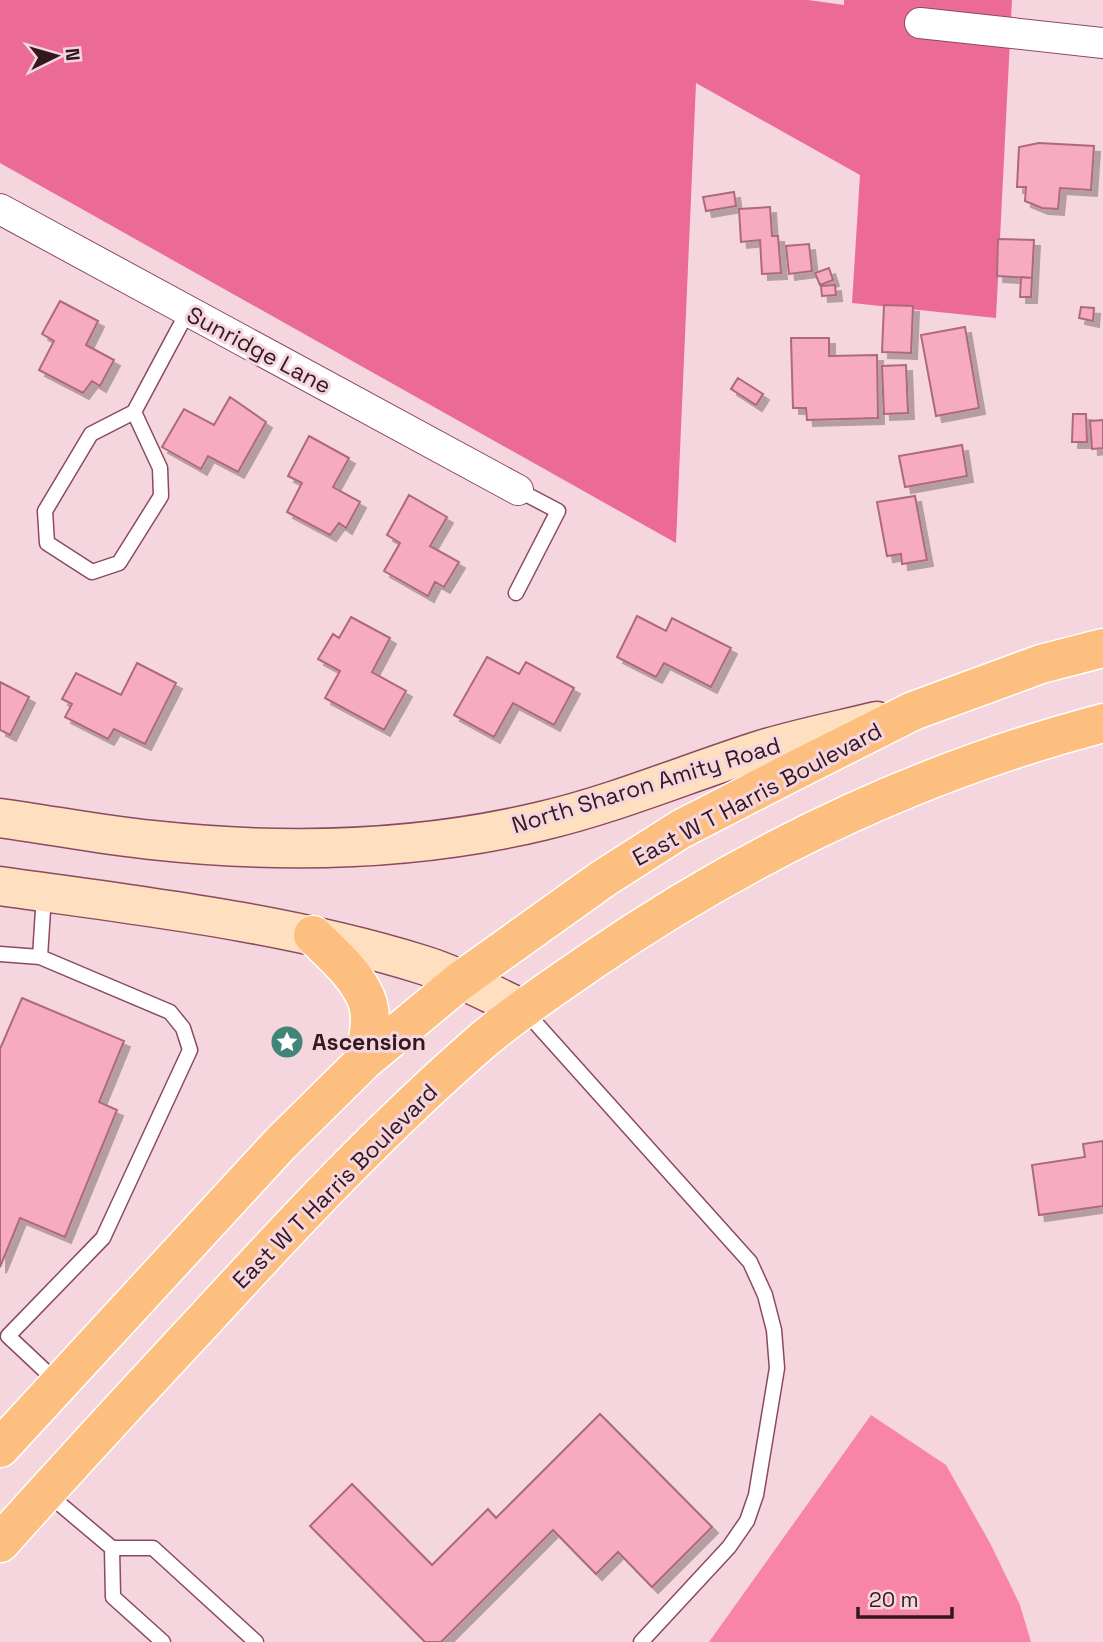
<svg xmlns="http://www.w3.org/2000/svg" width="1103" height="1642" font-family="'Space Grotesk',sans-serif">
<defs>
<filter id="shadow"><feDropShadow dx="6" dy="6" stdDeviation="0" flood-color="#0004"/></filter>
</defs>
<rect width="100%" height="100%" fill="#f5d6de"/>
<path fill="#f884a9" d="M 871,1415 L 946,1465 L 990,1543 L 1020,1605 L 1031,1642 L 709,1642 Z"/>
<path fill="#eb6b96" d="M 0,0 L 808,0 L 844,5 L 844,0 L 1012,0 L 996,318 L 852,303 L 860,175 L 696,83 L 676,543 L 0,163 Z"/>
<path fill="#f6abc0" stroke="#ae697e" stroke-width="2" filter="url(#shadow)" d="M 1039,143 L 1094,146 L 1091,190 L 1060,188 L 1058,209 L 1042,208 L 1025,201 L 1026,187 L 1017,187 L 1019,147 Z
M 734,192 L 736,206 L 706,211 L 703,197 Z
M 770,207 L 772,236 L 778,236 L 781,273 L 762,274 L 760,240 L 741,242 L 739,209 Z
M 998,239 L 1034,240 L 1032,278 L 997,276 Z
M 809,244 L 812,271 L 789,274 L 786,246 Z
M 829,268 L 833,280 L 820,285 L 815,273 Z
M 1021,277 L 1032,278 L 1031,297 L 1020,297 Z
M 835,285 L 836,295 L 822,296 L 821,286 Z
M 60,301 L 98,321 L 86,345 L 114,360 L 100,386 L 92,381 L 83,393 L 39,370 L 54,341 L 42,334 Z
M 884,305 L 913,306 L 911,353 L 882,352 Z
M 1081,307 L 1094,308 L 1093,321 L 1079,318 Z
M 965,327 L 979,408 L 936,416 L 921,335 Z
M 791,338 L 829,338 L 829,356 L 877,355 L 878,418 L 807,420 L 806,408 L 793,408 Z
M 906,365 L 908,413 L 884,414 L 882,366 Z
M 738,378 L 763,394 L 756,405 L 731,389 Z
M 230,397 L 266,422 L 238,472 L 208,456 L 201,469 L 162,447 L 184,409 L 214,425 Z
M 1073,414 L 1086,414 L 1087,442 L 1072,442 Z
M 1103,420 L 1103,448 L 1092,449 L 1090,421 Z
M 309,436 L 349,458 L 333,487 L 360,502 L 346,528 L 339,523 L 330,535 L 287,512 L 302,483 L 288,476 Z
M 962,445 L 967,476 L 905,487 L 899,456 Z
M 409,495 L 447,517 L 430,546 L 459,562 L 444,587 L 435,582 L 428,596 L 384,571 L 400,543 L 387,535 Z
M 915,496 L 927,560 L 902,564 L 901,554 L 887,556 L 877,502 Z
M 637,616 L 666,631 L 672,618 L 731,648 L 711,687 L 664,663 L 656,677 L 617,657 Z
M 351,617 L 390,638 L 372,672 L 406,691 L 384,730 L 325,698 L 340,671 L 318,659 L 333,634 L 339,638 Z
M 487,657 L 519,674 L 526,662 L 574,688 L 554,725 L 513,703 L 494,737 L 454,715 Z
M 137,663 L 176,683 L 145,744 L 114,729 L 108,739 L 65,717 L 72,704 L 62,699 L 76,673 L 121,695 Z
M 0,682 L 29,697 L 10,735 L 0,730 Z
M 22,998 L 124,1041 L 99,1102 L 117,1110 L 65,1237 L 20,1218 L 0,1267 L 0,1049 Z
M 1103,1141 L 1103,1206 L 1039,1215 L 1032,1165 L 1085,1157 L 1083,1144 Z
M 600,1414 L 712,1527 L 652,1587 L 618,1552 L 596,1574 L 553,1530 L 441,1642 L 425,1642 L 310,1526 L 352,1484 L 432,1565 L 488,1509 L 496,1518 Z"/>
<g fill="none" stroke-linecap="round" stroke-linejoin="round">
<defs>
<path id="lane" d="M 134,412 L 160,468 L 161,496 L 119,563 L 92,572 L 47,543 L 45,511 L 91,434 L 134,412 L 188,311
M 516,593 L 558,511 L 518,490
M 44,894 L 40,957 L 170,1012 L 183,1028 L 190,1050 L 103,1238 L 8,1336 L 57,1382
M 0,954 L 40,957
M 524,1010 L 750,1262 L 765,1295 L 774,1330 L 777,1368 L 756,1495 L 747,1521 L 729,1547 L 641,1642
M 48,1494 L 112,1548 L 153,1548 L 256,1642
M 112,1548 L 113,1597 L 163,1642"/>
<path id="street" d="M 920,23 L 1103,43
M 0,209 L 518,490"/>
<path id="secondary" d="M 0,818 C 51,825 101,835 152,840 C 281,854 416,851 542,821 C 614,804 683,775 754,752 C 794,739 836,731 877,721
M 0,886 C 141,906 284,922 420,964 C 454,974 490,994 523,1009"/>
<path id="primary" d="M 313,935 C 332,954 360,977 368,1004 C 373,1022 367,1042 365,1060
M 0,1448 L 280,1144 L 365,1060 L 460,981 L 604,878 L 681,829 L 786,775 L 913,711 L 1041,664 L 1103,648
M 0,1543 C 69,1466 139,1390 209,1315 C 296,1220 384,1126 482,1041 C 516,1012 553,988 590,962 C 748,853 917,772 1103,723"/>
</defs>
<use href="#lane" stroke="#8b4a5f" stroke-width="17"/>
<use href="#street" stroke="#8b4a5f" stroke-width="32"/>
<use href="#secondary" stroke="#8b4a5f" stroke-width="41"/>
<use href="#primary" stroke="#fff" stroke-width="41"/>
<use href="#lane" stroke="#fff" stroke-width="14"/>
<use href="#street" stroke="#fff" stroke-width="30"/>
<use href="#secondary" stroke="#fedfbf" stroke-width="38"/>
<use href="#primary" stroke="#fdbf80" stroke-width="38"/>
</g>
<defs>
<symbol id="sight-disc" viewBox="-11 -11 22 22"><circle r="9.5" fill="#418579" stroke="#f5d6de"/><path d="M0-6L1.8-2.2L6-1.7L2.9 1.2L3.7 5.4L0 3.3L-3.7 5.4L-2.9 1.2L-6-1.7L-1.8-2.2Z" fill="#fff"/></symbol>
</defs>
<g fill-rule="evenodd">
<use href="#sight-disc" x="268" y="1023" width="38" height="38"/>
</g>
<g text-anchor="middle" dominant-baseline="central" stroke-width="6" stroke-linejoin="round" paint-order="stroke">
<g font-size="23" fill="#331820" stroke="#f5d6de">
<text transform="translate(259 350) rotate(28)">Sunridge Lane</text>
<text transform="translate(646 785) rotate(-17)">North Sharon Amity Road</text>
<text transform="translate(757 794) rotate(-28)">East W T Harris Boulevard</text>
<text transform="translate(335 1186) rotate(-45)">East W T Harris Boulevard</text>
</g>
<g font-size="23" font-weight="bold" fill="#331820" stroke="#f5d6de" text-anchor="start">
<text x="312" y="1042">Ascension</text>
</g>
</g>
<g transform="translate(56 56) rotate(85)" stroke="#f5d6de" stroke-width="5" paint-order="stroke">
<path d="M0-5L12 26L0 18L-12 26Z" fill="#331820"/>
<text y="-10" font-size="19" font-weight="bold" text-anchor="middle" fill="#331820">N</text>
</g>
<path d="M858 1607v10h94v-10" fill="none" stroke="#331820" stroke-width="3.5"/>
<text x="869" y="1607" font-size="21" fill="#331820" stroke="#f5d6de" stroke-width="5" paint-order="stroke">20 m</text>
</svg>
